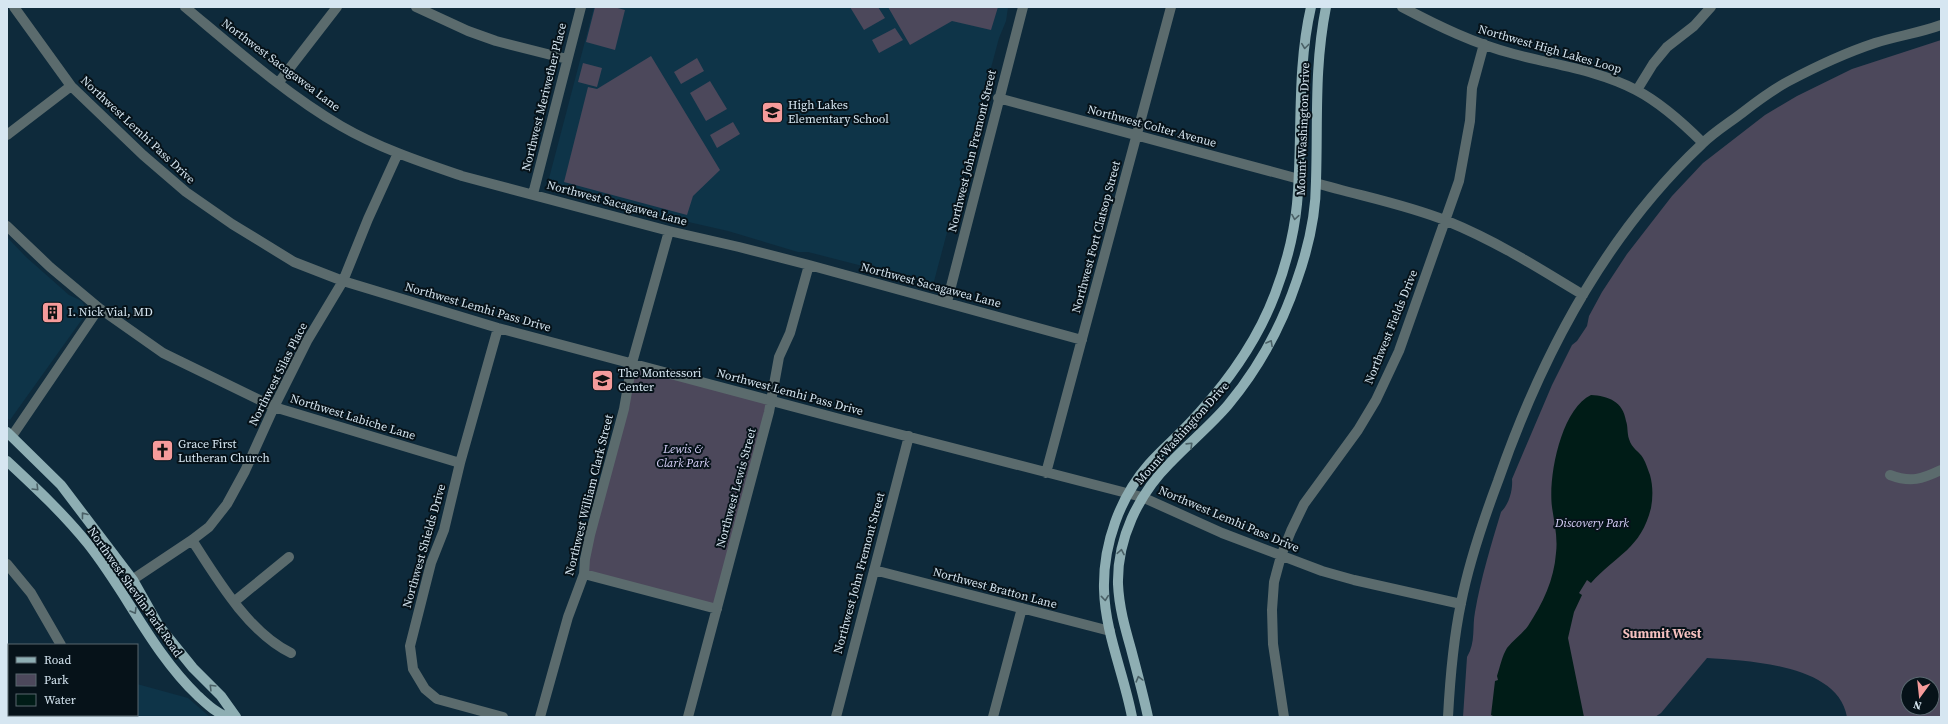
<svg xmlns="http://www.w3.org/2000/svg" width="1948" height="724" font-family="'Source Serif 4',serif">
<rect width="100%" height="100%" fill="#0e2a3b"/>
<path fill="#0e3448" d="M 594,7 L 1008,7 L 1006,21 L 999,38 L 933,285 L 895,278 L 882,271 L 808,252 L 798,252 L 728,231 L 662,216 L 651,217 L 638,211 L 547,186 Z
M 7,237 L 26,257 L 69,295 L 82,301 L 86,310 L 83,318 L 10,420 L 7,418 Z
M 7,648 L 9,649 L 9,715 L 137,715 L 137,684 L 188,698 L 210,717 L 7,717 Z"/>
<path fill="#4c485b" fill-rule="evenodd" d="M 595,7 L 614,7 L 625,10 L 615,50 L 586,42 Z
M 850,7 L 878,7 L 885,18 L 864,30 Z
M 888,7 L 998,7 L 991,30 L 952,21 L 910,45 Z
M 895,28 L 903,40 L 879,53 L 872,40 Z
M 1941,40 L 1941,717 L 1847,717 C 1838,664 1749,661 1707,658 L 1661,713 L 1655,717 L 1463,717 L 1467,657 C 1476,642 1472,627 1475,612 C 1481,578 1491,545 1501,512 C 1509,504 1513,490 1512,479 L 1552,385 L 1572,345 L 1577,341 L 1587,326 L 1589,316 L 1602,292 L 1627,254 L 1672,196 L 1703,163 L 1765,115 L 1797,96 L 1852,69 ZM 1908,684 L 1932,684 L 1932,708 L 1908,708 Z
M 651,56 L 720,170 L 693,196 L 687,215 L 564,182 L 588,87 L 597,89 Z
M 697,58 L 704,71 L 681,84 L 674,72 Z
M 583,63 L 602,68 L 597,87 L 578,82 Z
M 710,81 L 727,109 L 706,121 L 690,93 Z
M 733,122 L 740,134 L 717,148 L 710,135 Z
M 632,363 L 772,401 L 717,609 L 584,574 Z"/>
<path fill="#001c17" d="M 1591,395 C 1608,396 1623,401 1626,421 C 1628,426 1627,433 1629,439 C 1632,449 1639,451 1643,458 C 1646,463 1648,470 1650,475 C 1653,486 1653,497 1651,508 C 1641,549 1616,555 1591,583 L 1587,580 L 1579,593 L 1582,595 L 1574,612 L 1568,638 L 1584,717 L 1495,717 L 1491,715 L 1495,681 L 1498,680 L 1497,676 C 1500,667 1502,656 1507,648 C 1513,640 1522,634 1528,626 C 1543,603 1554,580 1556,553 C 1558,537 1554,522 1552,507 C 1548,477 1561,409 1591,395 Z"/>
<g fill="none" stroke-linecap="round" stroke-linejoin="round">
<path stroke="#5b6b6d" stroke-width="10" d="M 14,7 L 71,86 L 143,155 L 186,192 L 232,224 L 294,262 L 343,281 L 498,328 L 840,419 L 1142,497 L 1222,533 L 1322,571 L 1354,580 L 1461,604
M 185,7 C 233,47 287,95 341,126 C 379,148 421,162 462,176 L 669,231 L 739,247 L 809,265 L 1082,340
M 416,7 L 468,31 L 496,41 L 567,59
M 1402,7 C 1438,26 1475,44 1514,54 C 1555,65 1598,70 1636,90 C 1661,103 1683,123 1703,143
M 279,82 L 337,7
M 1637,90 L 1653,64 L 1667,47 L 1694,26 L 1711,7
M 998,98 L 1299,179
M 7,135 L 71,86
M 1316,183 C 1360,196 1405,204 1447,221 C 1496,241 1539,268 1583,295
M 533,194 L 581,7
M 7,226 L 50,267 L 99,308 L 163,353 L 274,407 L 460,463
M 947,302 L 1023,7
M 498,328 L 460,463 L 444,530 L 431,563 L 410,646 L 413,669 L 425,689 L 437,699 L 503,717
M 12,436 L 99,308
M 1046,473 L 1171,7
M 1890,475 C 1911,483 1922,479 1941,470
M 192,540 C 217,579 249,633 291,653
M 7,564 L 31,593 L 61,645
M 874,570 L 1110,631
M 584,574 L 717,609
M 120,588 L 192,540 L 209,527 L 227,504 L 245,471 L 274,407 L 307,341 L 343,281 L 368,219 L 398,153
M 235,601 L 289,557
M 540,717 L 568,617 L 584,574 L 585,559 L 590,535 L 624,409 L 632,363 L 669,231
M 688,717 L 769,412 L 779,357 L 790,333 L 809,265
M 836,717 L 909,436
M 993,717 L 1022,608
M 1284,717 L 1273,644 L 1272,610 L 1274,582 L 1281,556 L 1291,531 L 1304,504 L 1358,430 L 1376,400 L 1399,351 L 1459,181 L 1470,121 L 1472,88 L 1484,44
M 1448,717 C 1450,679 1453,641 1461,603 C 1469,562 1483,521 1498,481 C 1541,357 1605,235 1702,144 C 1714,132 1729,123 1742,113 C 1756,102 1771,91 1787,82 C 1815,67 1845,53 1875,43 C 1897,36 1919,33 1941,25"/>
<path stroke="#8eaeb3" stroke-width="10" d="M 7,432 L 61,485 L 133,580 L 159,626 L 193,668 L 221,696 L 236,717
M 7,461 C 35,487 64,514 88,544 C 127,593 152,652 198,696 C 208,705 215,712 227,717
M 1132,717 C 1124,674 1105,633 1104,589 C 1103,544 1120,497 1149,464 C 1165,446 1183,432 1198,414 C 1230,379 1258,339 1275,294 C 1286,265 1294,235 1297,204 C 1303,138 1296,72 1311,7
M 1148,717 C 1143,694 1137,672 1131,649 C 1125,628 1119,607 1118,584 C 1117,539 1138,495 1170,463 C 1189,443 1210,426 1228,405 C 1258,369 1282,325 1297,280 C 1308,249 1316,214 1316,181 C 1318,120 1314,68 1326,7"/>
</g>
<defs><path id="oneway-chevron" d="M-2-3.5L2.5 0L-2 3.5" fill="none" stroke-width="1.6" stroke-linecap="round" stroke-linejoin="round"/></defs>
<g stroke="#4a6066">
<use href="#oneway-chevron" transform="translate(1305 46) rotate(97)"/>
<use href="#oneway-chevron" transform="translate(1295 217) rotate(99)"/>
<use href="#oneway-chevron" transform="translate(1270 343) rotate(-61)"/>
<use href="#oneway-chevron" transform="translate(1190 445) rotate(-44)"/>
<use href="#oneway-chevron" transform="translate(36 488) rotate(45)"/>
<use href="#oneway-chevron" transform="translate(84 515) rotate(-128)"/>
<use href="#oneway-chevron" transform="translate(1121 552) rotate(-79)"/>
<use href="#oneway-chevron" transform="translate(1105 598) rotate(84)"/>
<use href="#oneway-chevron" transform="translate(134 611) rotate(59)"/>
<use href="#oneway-chevron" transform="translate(1139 679) rotate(-105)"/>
<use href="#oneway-chevron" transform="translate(212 687) rotate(-135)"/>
</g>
<defs>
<symbol id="school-square" viewBox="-11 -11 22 22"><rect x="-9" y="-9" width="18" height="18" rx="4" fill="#f59b9b" stroke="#061219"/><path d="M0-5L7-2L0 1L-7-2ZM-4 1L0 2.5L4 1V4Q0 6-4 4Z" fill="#111"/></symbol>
<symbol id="building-square" viewBox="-11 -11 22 22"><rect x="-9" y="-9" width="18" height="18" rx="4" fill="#f59b9b" stroke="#061219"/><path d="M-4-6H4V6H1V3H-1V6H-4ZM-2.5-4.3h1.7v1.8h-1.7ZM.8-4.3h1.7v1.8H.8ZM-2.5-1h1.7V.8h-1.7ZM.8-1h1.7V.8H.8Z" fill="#111"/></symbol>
<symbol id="church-square" viewBox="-11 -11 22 22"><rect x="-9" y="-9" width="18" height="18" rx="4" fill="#f59b9b" stroke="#061219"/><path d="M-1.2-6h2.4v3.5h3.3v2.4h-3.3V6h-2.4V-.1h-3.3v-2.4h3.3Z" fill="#111"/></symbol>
</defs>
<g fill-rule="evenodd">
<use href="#school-square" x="760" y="100" width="25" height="25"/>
<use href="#building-square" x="40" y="300" width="25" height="25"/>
<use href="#school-square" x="590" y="368" width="25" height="25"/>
<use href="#church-square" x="150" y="438" width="25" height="25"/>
</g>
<g text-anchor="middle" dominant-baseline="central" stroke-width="4" stroke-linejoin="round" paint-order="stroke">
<g font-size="12" fill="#d6e6f1" stroke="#061219">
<text transform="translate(1550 49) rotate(16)">Northwest High Lakes Loop</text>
<text transform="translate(281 65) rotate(37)">Northwest Sacagawea Lane</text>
<text transform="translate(544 97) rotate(-76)">Northwest Meriwether Place</text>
<text transform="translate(1152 126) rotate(15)">Northwest Colter Avenue</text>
<text transform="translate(1303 129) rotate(-88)">Mount Washington Drive</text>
<text transform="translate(138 130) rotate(43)">Northwest Lemhi Pass Drive</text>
<text transform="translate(972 151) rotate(-76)">Northwest John Fremont Street</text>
<text transform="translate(617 203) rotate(15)">Northwest Sacagawea Lane</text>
<text transform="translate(1096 237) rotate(-75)">Northwest Fort Clatsop Street</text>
<text transform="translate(931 285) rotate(15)">Northwest Sacagawea Lane</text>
<text transform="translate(478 307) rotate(16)">Northwest Lemhi Pass Drive</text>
<text transform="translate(1391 327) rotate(-68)">Northwest Fields Drive</text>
<text transform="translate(278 374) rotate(-63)">Northwest Silas Place</text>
<text transform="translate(790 392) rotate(15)">Northwest Lemhi Pass Drive</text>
<text transform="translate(353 417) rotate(17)">Northwest Labiche Lane</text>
<text transform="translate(1182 433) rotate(-48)">Mount Washington Drive</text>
<text transform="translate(736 488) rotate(-75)">Northwest Lewis Street</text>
<text transform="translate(589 495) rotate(-76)">Northwest William Clark Street</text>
<text transform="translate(1229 519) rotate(23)">Northwest Lemhi Pass Drive</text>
<text transform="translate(424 546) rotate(-74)">Northwest Shields Drive</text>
<text transform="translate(859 573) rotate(-75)">Northwest John Fremont Street</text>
<text transform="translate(995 588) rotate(15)">Northwest Bratton Lane</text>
<text transform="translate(135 592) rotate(55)">Northwest Shevlin Park Road</text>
</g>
<g font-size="12" fill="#d6e6f1" stroke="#061219" text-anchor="start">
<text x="788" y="105">High Lakes<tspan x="788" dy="14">Elementary School</tspan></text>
<text x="68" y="312">I. Nick Vial, MD</text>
<text x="618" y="373">The Montessori<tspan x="618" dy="14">Center</tspan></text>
<text x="178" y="444">Grace First<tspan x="178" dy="14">Lutheran Church</tspan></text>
</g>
<g font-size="12" font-style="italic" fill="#ddd5ff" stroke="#061219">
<text x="683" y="449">Lewis &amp;<tspan x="683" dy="14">Clark Park</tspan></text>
<text x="1592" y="523">Discovery Park</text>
</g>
<g font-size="13" font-weight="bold" fill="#f4c0bf" stroke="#061219">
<text x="1662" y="633">Summit West</text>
</g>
</g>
<rect width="1948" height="724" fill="none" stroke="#d6e6f1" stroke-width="16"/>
<rect x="8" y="644" width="130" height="72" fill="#061219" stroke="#59676f"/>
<rect x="16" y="657" width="20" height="6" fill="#8eaeb3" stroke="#59676f"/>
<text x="44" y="664" font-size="12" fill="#d6e6f1">Road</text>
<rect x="16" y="674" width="20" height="12" fill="#4c485b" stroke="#59676f"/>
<text x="44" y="684" font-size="12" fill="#d6e6f1">Park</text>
<rect x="16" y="694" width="20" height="12" fill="#001c17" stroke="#59676f"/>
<text x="44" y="704" font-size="12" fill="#d6e6f1">Water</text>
<g transform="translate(1920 696) rotate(195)"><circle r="19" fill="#061219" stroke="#59676f"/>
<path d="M0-3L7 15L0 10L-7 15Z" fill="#f59b9b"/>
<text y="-6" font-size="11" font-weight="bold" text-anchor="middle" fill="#d6e6f1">N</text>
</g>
</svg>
